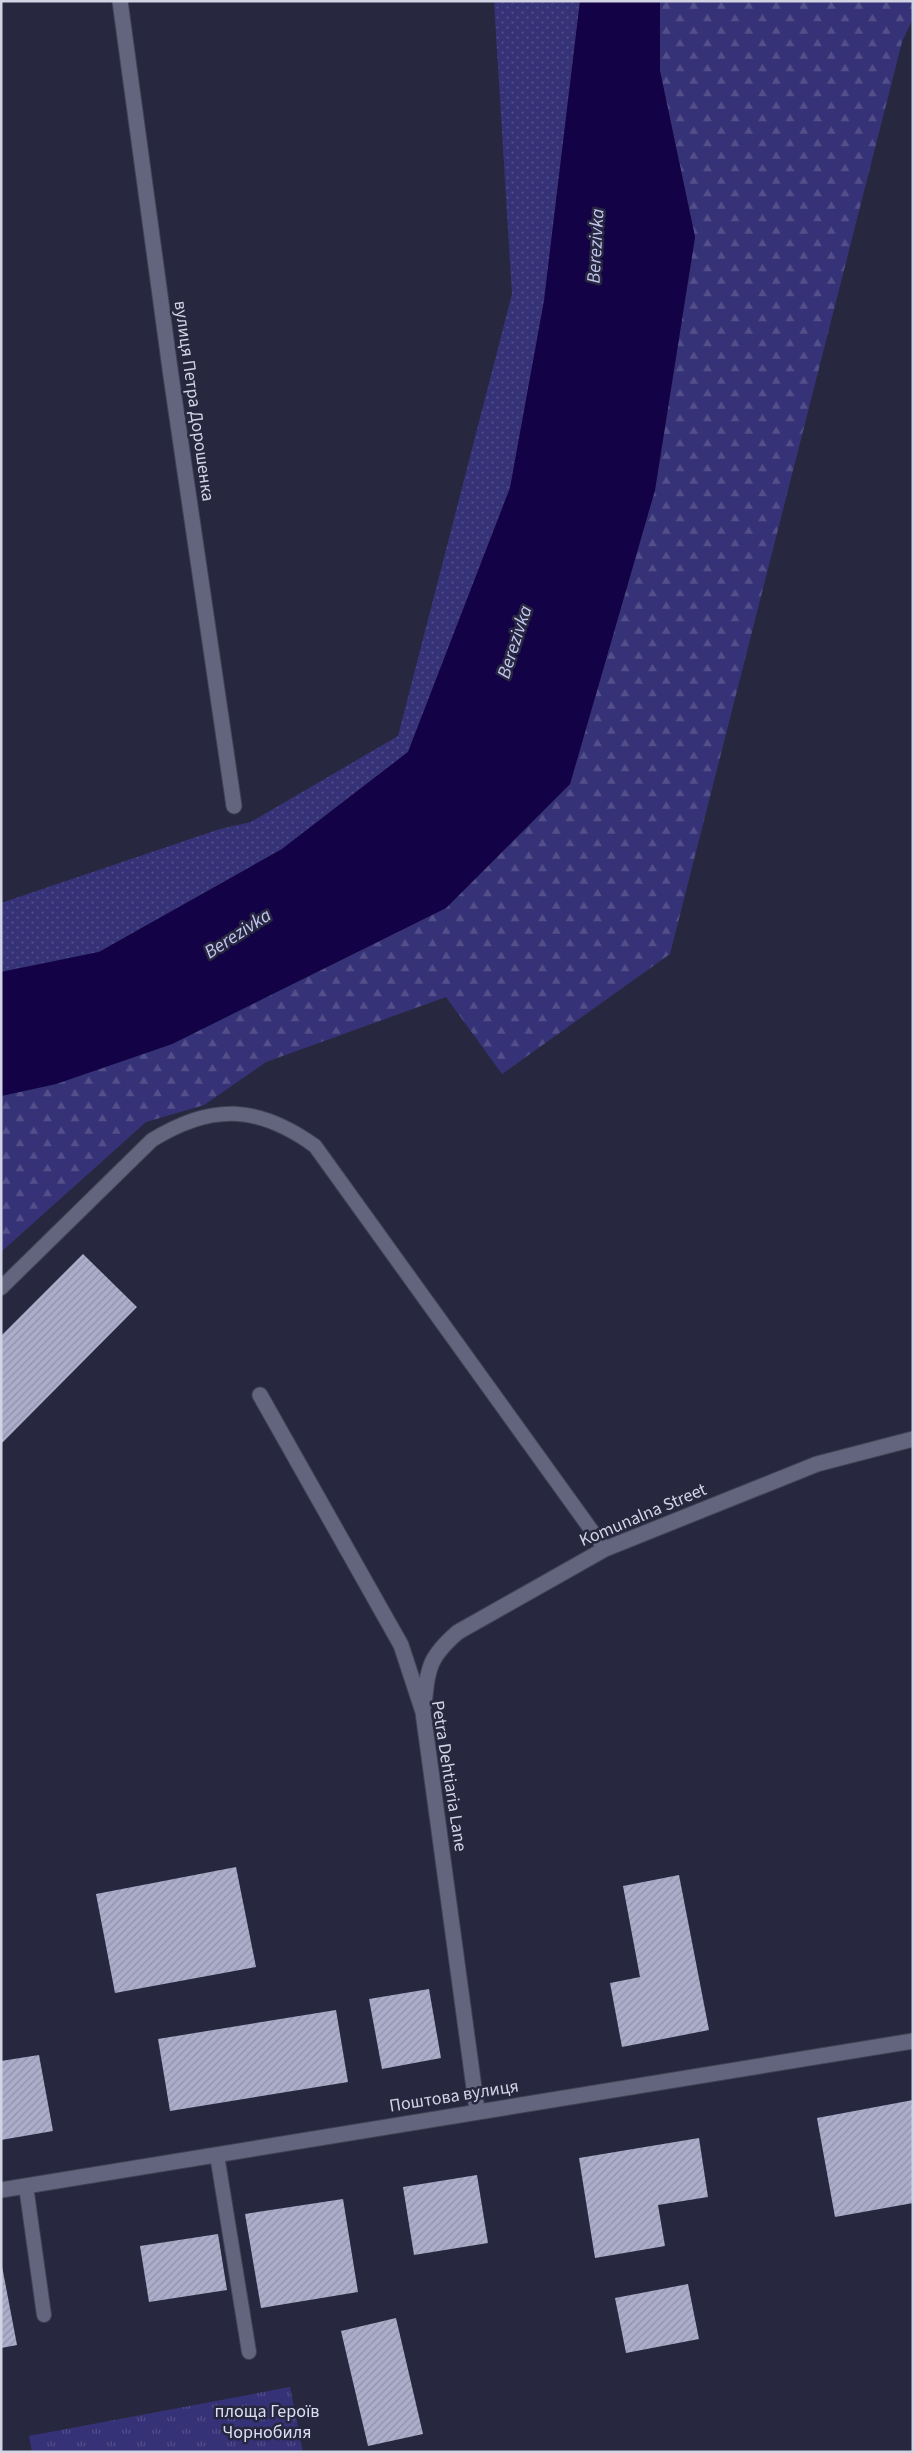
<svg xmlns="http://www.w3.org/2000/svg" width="914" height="2453" font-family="'Source Sans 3',sans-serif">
<defs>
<pattern id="grass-dots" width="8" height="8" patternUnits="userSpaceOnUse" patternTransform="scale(1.25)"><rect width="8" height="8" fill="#363277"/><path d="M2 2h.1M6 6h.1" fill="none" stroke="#524f8a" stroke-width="1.8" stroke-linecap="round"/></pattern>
<pattern id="forest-firs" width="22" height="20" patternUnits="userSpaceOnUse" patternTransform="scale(1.25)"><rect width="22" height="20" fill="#363277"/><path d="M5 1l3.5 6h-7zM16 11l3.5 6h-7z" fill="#524f8a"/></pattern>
<pattern id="park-tufts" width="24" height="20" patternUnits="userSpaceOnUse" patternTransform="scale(1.25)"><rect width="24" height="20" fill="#363277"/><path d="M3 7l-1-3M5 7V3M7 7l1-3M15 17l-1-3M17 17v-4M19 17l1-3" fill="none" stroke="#524f8a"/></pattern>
<pattern id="building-hatch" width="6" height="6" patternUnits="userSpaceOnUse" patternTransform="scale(1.25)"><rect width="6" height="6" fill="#abadca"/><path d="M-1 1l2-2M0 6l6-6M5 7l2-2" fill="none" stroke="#9092a8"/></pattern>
</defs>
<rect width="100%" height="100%" fill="#27283f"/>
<path fill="url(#grass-dots)" d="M 494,1 L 580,1 L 544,301 L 510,488 L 408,752 L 282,849 L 99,952 L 1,972 L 1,903 L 220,829 L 251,822 L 398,736 L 512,294 Z"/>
<path fill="url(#forest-firs)" d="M 660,1 L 913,1 L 913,18 L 902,42 L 670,954 L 502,1074 L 446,997 L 266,1062 L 204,1105 L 146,1122 L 1,1252 L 1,1096 L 56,1084 L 172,1044 L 446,908 L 570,784 L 655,490 L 695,237 L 660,71 Z"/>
<path fill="url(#park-tufts)" d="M 290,2387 L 303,2452 L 32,2452 L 29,2436 Z"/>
<path fill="#140247" d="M 580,1 L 660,1 L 660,71 L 695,237 L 655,490 L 570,784 L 446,908 L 172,1044 L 56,1084 L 1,1096 L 1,972 L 99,952 L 282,849 L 408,752 L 510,488 L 544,301 Z"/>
<path fill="url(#building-hatch)" d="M 83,1254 L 137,1307 L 1,1444 L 1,1336 Z
M 236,1867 L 256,1967 L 115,1993 L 96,1894 Z
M 679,1875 L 709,2030 L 622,2047 L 610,1983 L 640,1977 L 623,1886 Z
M 429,1989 L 441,2058 L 382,2069 L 369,1999 Z
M 336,2010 L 348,2082 L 170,2111 L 158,2039 Z
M 39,2055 L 53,2131 L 1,2140 L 1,2061 Z
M 913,2100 L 913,2203 L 835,2217 L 817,2118 Z
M 699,2138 L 708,2197 L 658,2205 L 665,2246 L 595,2258 L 579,2158 Z
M 477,2175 L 488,2243 L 414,2255 L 403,2187 Z
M 343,2199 L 358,2292 L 261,2308 L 245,2214 Z
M 218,2234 L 227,2290 L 149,2302 L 140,2246 Z
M 1,2261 L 17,2345 L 1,2348 Z
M 688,2284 L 699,2339 L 626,2353 L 615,2298 Z
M 396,2318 L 423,2434 L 368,2446 L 341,2331 Z"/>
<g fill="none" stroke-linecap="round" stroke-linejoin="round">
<defs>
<path id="service" d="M 1,1288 L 152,1140 C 212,1103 258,1105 315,1146 L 605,1549
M 217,2155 L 249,2352
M 26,2186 L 44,2315"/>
<path id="minor" d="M 120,1 L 171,376 L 234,806
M 260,1395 L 401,1645 L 423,1712 L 477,2110
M 424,1705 C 428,1667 429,1657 458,1632 L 605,1549 L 817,1464 L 913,1439"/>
<path id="tertiary" d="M 1,2190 L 913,2041"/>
</defs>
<use href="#service" stroke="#424356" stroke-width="16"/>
<use href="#minor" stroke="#424356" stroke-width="17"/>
<use href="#tertiary" stroke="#424356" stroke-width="17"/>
<use href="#service" stroke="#63657f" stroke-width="14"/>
<use href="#minor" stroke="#63657f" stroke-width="15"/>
<use href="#tertiary" stroke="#63657f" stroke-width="15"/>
</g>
<g text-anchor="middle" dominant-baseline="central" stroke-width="5" stroke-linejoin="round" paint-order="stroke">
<g font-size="18" fill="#d2d3e3" stroke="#27283f">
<text transform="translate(194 401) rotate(82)">вулиця Петра Дорошенка</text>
<text transform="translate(643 1515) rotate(-23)">Komunalna Street</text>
<text transform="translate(449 1776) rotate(81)">Petra Dehtiaria Lane</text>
<text transform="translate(454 2096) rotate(-9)">Поштова вулиця</text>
</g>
<g font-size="18" fill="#dcdef3" stroke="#27283f">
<text x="267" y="2411">площа Героїв<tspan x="267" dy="21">Чорнобиля</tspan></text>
</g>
<g font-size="19" font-style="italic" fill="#c3c6f0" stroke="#27283f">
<text transform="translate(596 246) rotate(-87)">Berezivka</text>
<text transform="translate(515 642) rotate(-72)">Berezivka</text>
<text transform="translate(238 934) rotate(-33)">Berezivka</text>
</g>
</g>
<rect width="914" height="2453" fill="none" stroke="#d2d3e3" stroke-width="5"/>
</svg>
